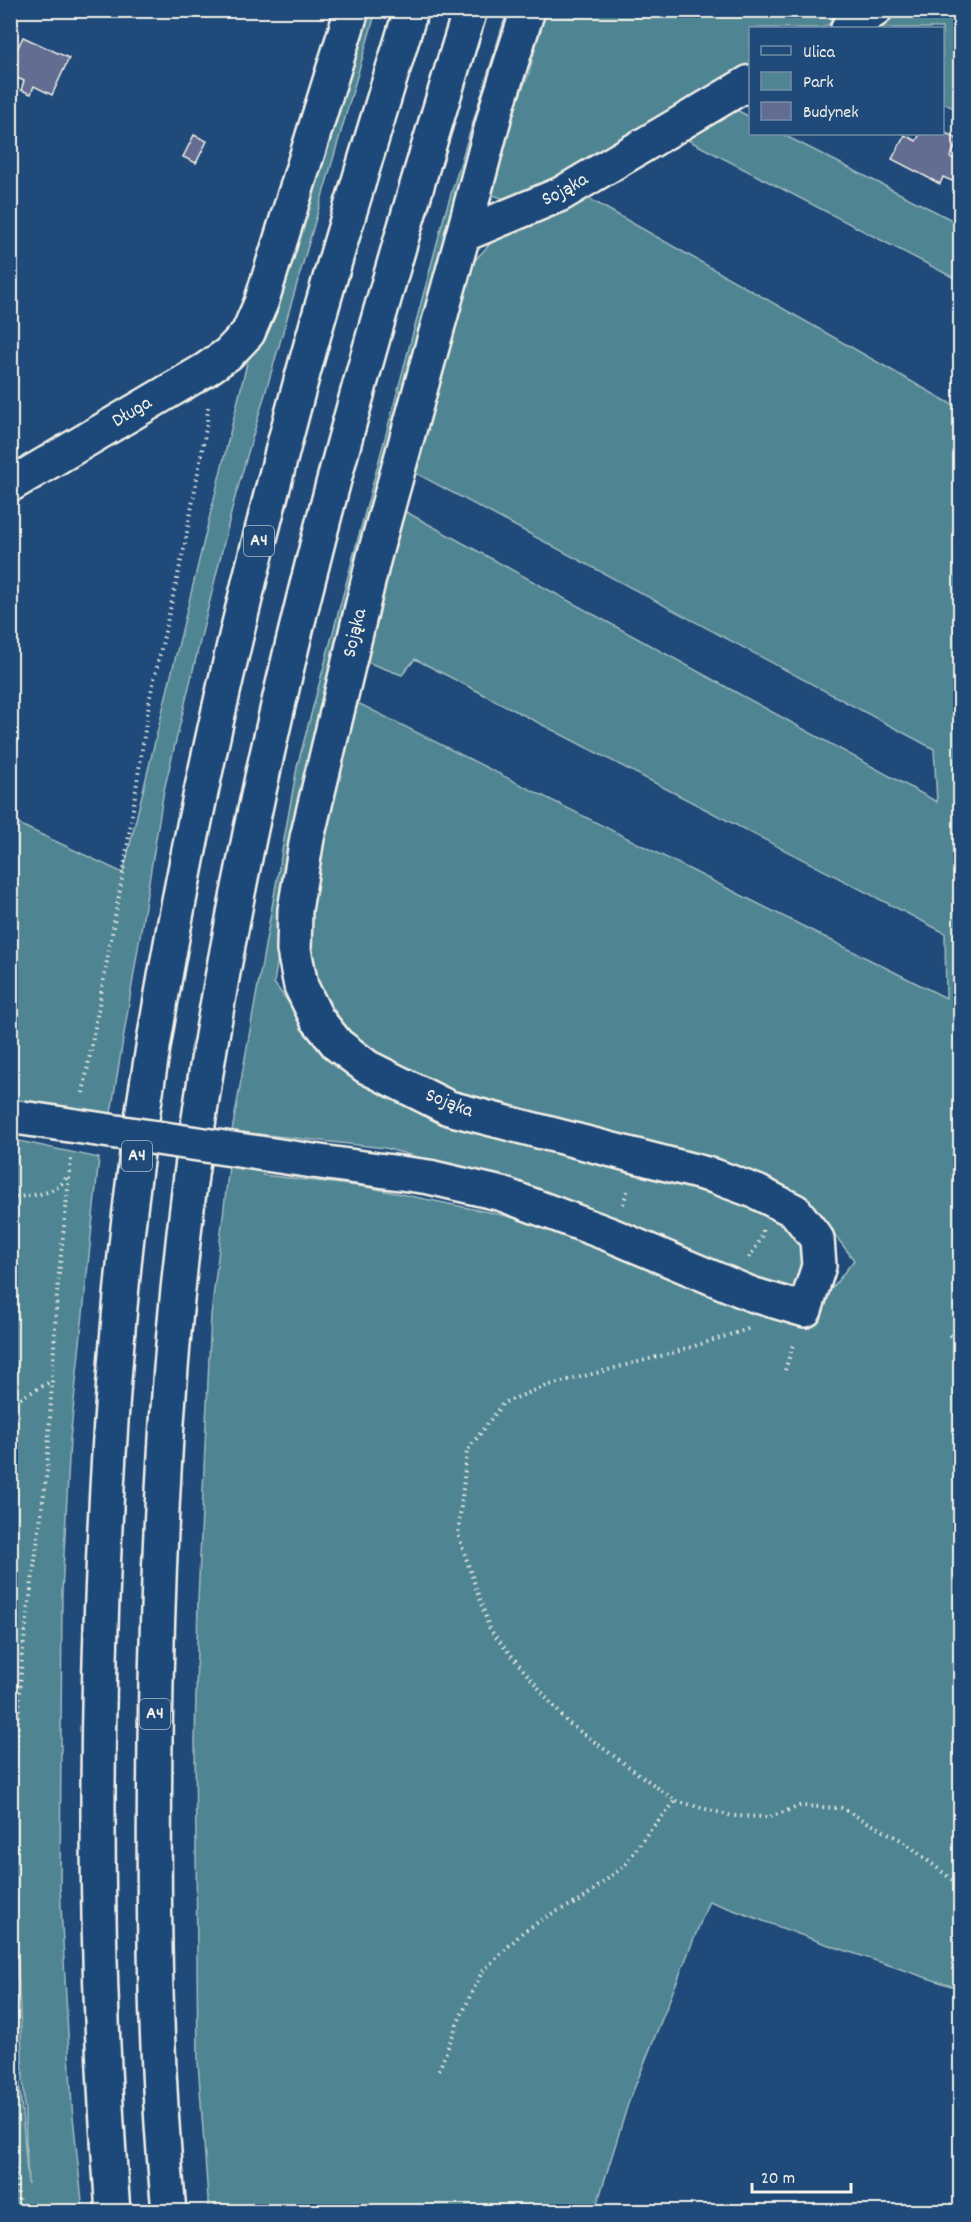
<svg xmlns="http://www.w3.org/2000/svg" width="971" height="2222" font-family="Dekko,sans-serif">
<rect width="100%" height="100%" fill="#1f4a7a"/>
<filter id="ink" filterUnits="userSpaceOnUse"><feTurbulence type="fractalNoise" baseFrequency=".0167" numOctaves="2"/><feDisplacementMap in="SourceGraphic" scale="12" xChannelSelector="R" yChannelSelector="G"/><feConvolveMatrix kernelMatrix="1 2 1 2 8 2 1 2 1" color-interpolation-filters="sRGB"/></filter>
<g filter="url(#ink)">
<path fill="#4f8593" stroke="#a2bbbe" stroke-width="1.5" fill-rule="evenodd" d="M 361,11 L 376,11 L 234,501 L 164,790 L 111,1113 L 11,1099 L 10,820 L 123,873 L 249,355 Z
M 507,11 L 517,11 L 307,776 L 274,983 L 310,1031 L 360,1075 L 711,1190 L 789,1225 L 807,1247 L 803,1272 L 789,1294 L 486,1176 L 385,1148 L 232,1131 L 297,767 L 444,217 Z
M 544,11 L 853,11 L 822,28 L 750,28 L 750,70 L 551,182 L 505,199 L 492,195 L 487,177 L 529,73 Z
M 890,11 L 960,11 L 960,111 L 943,103 L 942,28 L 863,28 Z
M 731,107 L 750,117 L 750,134 L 782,134 L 960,224 L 960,281 L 680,136 Z
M 581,194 L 960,409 L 960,1989 L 820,1942 L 709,1901 L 628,2104 L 595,2211 L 209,2212 L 198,2062 L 195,1743 L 198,1600 L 211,1315 L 229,1166 L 263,1171 L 263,1175 L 367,1187 L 507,1216 L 563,1232 L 808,1319 L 854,1260 L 812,1205 L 757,1174 L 587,1125 L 455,1092 L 389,1063 L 347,1030 L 320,987 L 306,947 L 304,901 L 350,699 L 946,998 L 945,933 L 415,659 L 402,675 L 361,660 L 397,507 L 937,802 L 934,749 L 406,468 L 447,332 L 473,262 L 504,229 Z
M 10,1139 L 99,1158 L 70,1440 L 62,1592 L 60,1887 L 72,2107 L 83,2211 L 11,2211 ZM 16,1945 L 17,1946 L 28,2184 L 20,2087 Z"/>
<path fill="#636c91" stroke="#f4f1e8" stroke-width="1.5" d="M 23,37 L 69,58 L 52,95 L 34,86 L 31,94 L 21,90 L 24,81 L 10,75 L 10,64 Z
M 942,131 L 959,140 L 950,157 L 960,163 L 952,181 L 943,177 L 940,184 L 892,159 L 905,135 L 916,141 L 920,134 L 942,134 Z
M 194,135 L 207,141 L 196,163 L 183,157 Z"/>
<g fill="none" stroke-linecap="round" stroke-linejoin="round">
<defs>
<g id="minor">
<path d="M 848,28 L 875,10"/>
<path d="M 463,235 L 497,107 L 528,10"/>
<path id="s1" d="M 10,485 L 205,370 L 228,354 L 248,333 L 261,303 L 352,10"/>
<path id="s2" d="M 313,1161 L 429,1177 L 502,1194 L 611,1235 L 751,1294 L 805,1310 L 819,1266 L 817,1239 L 795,1211 L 757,1192 L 714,1176 L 449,1108 L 367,1067 L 338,1045 L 317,1019 L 301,986 L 294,950 L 295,910 L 307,838 L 374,557 L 463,235 L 561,194 L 750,82"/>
</g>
<path id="highway" d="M 113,2212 C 96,1991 94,1770 104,1549 C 111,1392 123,1234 148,1079 C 180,872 226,667 279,464 C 318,311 365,161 411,10
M 169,2212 C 154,2055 153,1897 155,1740 C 158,1519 170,1297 205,1079 C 262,716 362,361 470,10"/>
</defs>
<use href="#minor" stroke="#f4f1e8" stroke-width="38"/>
<use href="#highway" stroke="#f4f1e8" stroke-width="38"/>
<path stroke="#f4f1e8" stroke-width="4" stroke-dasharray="1.5 4.5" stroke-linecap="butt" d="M 83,1093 L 124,868 L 150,697 L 185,544 L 207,423 L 208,407
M 10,1164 L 12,1150
M 10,1198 C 30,1195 55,1196 66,1178
M 623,1204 L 628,1189
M 749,1258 L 761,1239 L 763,1230
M 748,1329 L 676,1352 L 546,1386 L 503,1403 L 467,1451 L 458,1534 L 490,1630 L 567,1722 L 676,1801 L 732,1816 L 770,1817 L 800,1806 L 841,1808 L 903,1841 L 960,1886
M 950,1335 L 960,1345
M 785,1370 L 794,1342
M 10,1404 L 52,1381
M 10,1715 L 15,1748
M 10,1854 L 22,1656 L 47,1471 L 57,1293 L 71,1159
M 439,2070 L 458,2022 L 482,1972 L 523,1932 L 551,1914 L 580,1901 L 625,1865 L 649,1831 L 676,1801
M 10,2133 L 20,2212"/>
<use href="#minor" stroke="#1f4a7a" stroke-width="33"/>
<use href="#highway" stroke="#1f4a7a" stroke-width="33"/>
<defs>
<path id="minor-bridge" d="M 22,1118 L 313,1161"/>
</defs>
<use href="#minor-bridge" stroke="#f4f1e8" stroke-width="38" stroke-linecap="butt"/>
<use href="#minor-bridge" stroke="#1f4a7a" stroke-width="33"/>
</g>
</g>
<g text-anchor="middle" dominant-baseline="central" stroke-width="5" stroke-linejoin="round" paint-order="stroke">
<g fill="#1f4a7a" stroke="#b4bfc7" stroke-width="1.5">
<rect x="244" y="526" width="30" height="30" rx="4.5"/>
<rect x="122" y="1141" width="30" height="30" rx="4.5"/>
<rect x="140" y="1699" width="30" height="30" rx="4.5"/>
</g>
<g font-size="18" font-weight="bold" fill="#f4f1e8">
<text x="259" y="541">A4</text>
<text x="137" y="1156">A4</text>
<text x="155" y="1714">A4</text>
</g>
<g font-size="20" fill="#f4f1e8" stroke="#1f4a7a">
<text stroke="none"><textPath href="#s2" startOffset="2070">Sojąka</textPath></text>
<text stroke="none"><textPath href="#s1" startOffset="142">Długa</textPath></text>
<text stroke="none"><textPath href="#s2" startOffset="1546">Sojąka</textPath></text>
<text transform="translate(449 1104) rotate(21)">Sojąka</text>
</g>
</g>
<rect width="971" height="2222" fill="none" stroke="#1f4a7a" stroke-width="36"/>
<rect x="18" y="18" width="935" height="2186" fill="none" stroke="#f4f1e8" stroke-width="2" filter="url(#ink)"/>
<rect x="749" y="27" width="195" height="108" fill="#1f4a7a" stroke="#748da6" stroke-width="1.5"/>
<rect x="761" y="46" width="30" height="9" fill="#1f4a7a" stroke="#748da6" stroke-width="1.5"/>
<text x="803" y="57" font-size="18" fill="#f4f1e8">Ulica</text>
<rect x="761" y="72" width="30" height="18" fill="#4f8593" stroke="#748da6" stroke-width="1.5"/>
<text x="803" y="87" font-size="18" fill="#f4f1e8">Park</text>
<rect x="761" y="102" width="30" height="18" fill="#636c91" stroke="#748da6" stroke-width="1.5"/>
<text x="803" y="117" font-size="18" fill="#f4f1e8">Budynek</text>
<path d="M752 2183v9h99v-9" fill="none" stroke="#f4f1e8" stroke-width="3"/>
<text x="761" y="2183" font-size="18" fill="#f4f1e8" stroke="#1f4a7a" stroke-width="4.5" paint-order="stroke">20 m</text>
</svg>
